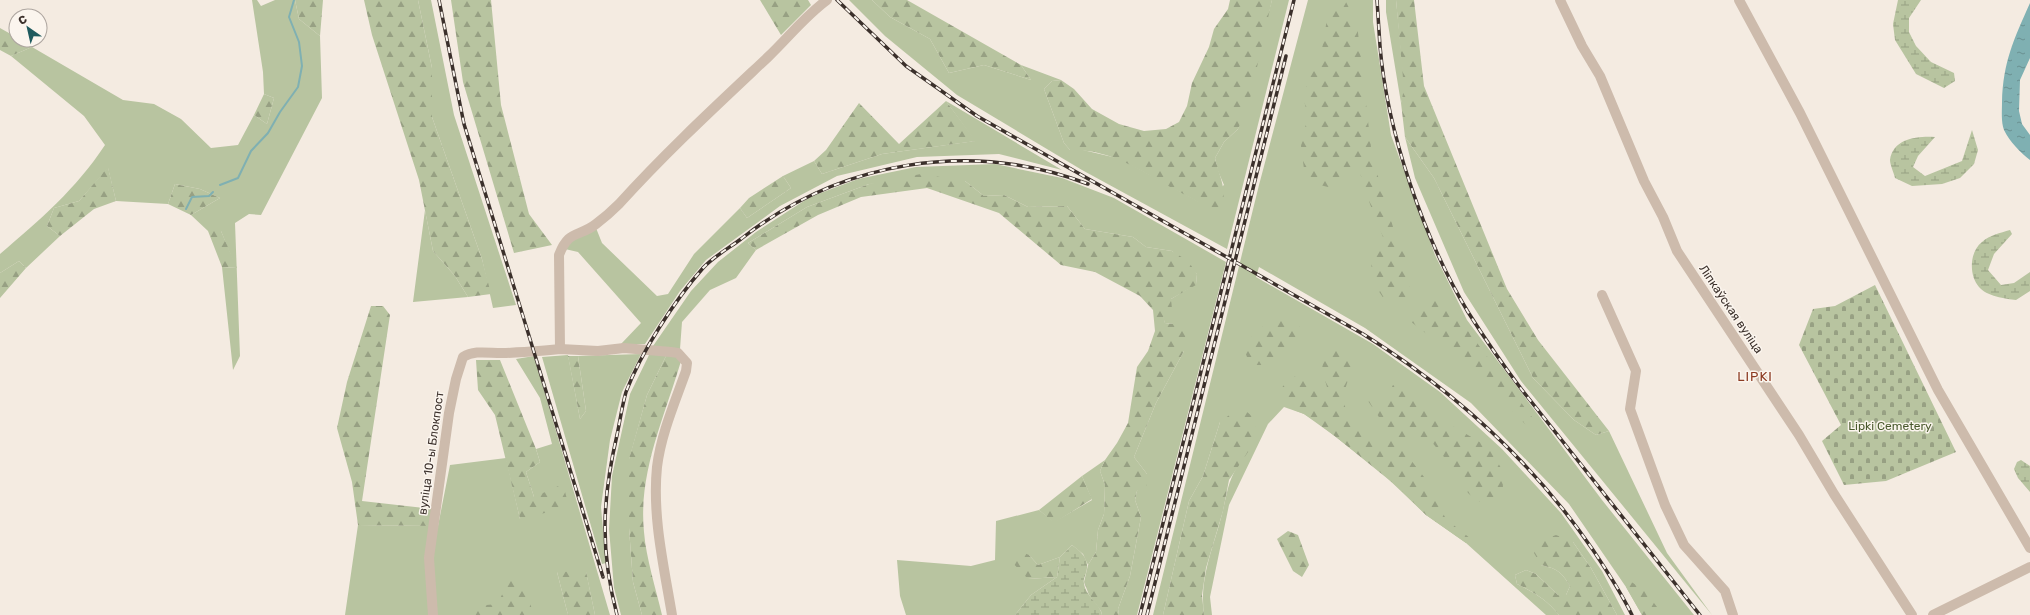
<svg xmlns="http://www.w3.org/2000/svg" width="2030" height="615" font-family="Rubik,sans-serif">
<defs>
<pattern id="forest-firs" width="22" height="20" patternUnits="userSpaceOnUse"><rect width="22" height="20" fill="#b8c4a0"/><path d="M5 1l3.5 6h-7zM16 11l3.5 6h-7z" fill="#97a083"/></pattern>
<pattern id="wetland-marsh" width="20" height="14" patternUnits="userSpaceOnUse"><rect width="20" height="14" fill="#b8c4a0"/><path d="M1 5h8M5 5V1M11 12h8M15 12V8" fill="none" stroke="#97a083"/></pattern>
<pattern id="cemetery-stones" width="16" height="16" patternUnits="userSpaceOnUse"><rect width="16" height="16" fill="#b8c4a0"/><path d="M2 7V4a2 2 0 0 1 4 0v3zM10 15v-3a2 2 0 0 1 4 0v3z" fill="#97a083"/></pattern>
<pattern id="water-ripples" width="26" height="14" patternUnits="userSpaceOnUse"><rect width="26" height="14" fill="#7fb0b2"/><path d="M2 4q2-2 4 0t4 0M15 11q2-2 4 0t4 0" fill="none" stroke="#699091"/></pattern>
</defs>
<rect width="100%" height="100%" fill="#f4ebe1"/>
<path fill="#b8c4a0" d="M 252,0 L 257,0 L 261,6 L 275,0 L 295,0 L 299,19 L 320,36 L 322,98 L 261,215 L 249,214 L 235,223 L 240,356 L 233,370 L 222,267 L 236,268 L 221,231 L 208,231 L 191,215 L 220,198 L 200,189 L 175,184 L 168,204 L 116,201 L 108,168 L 79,201 L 54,208 L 47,226 L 60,236 L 26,268 L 19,261 L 0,273 L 0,254 C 40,220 76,189 105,145 L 84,116 L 11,56 L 32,47 L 123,100 L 154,104 L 181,119 L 211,148 L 238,145 L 254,115 L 267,124 L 274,98 L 264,94 L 263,72 Z
M 418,0 L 431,0 L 454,115 L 516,305 L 493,308 L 482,259 L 432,117 L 432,68 Z
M 849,0 L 872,0 L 890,17 L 930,39 L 949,73 L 984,65 L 1031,80 L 1021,65 L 1061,80 L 1052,81 L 1044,89 L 1064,143 L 1070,150 L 1083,150 L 1121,159 L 1201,203 L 1224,185 L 1218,171 L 1215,158 L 1224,142 L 1238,129 L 1272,0 L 1289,0 L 1227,249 L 1082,170 L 957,95 L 885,36 Z
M 1308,0 L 1373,0 L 1373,22 L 1391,135 L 1435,255 L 1467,320 L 1602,500 L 1694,615 L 1642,615 L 1626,587 L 1569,504 L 1471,403 L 1365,328 L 1259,267 L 1256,277 L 1373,344 L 1440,392 L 1502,449 L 1561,513 L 1602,571 L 1625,615 L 1617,615 L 1591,568 L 1573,542 L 1541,565 C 1557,569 1561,571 1570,586 L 1566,595 L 1558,595 L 1536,574 L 1526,570 L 1515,575 L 1517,584 C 1534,592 1547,600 1559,615 L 1546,615 L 1466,543 L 1426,515 L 1383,474 L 1318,423 L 1304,414 L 1284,407 L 1268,424 L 1229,505 L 1210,597 L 1212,615 L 1204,615 C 1199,576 1214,547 1223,510 C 1227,493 1228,482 1237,467 L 1220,422 L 1203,476 L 1189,501 L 1163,615 L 1153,615 L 1259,185 Z
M 1386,0 L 1396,0 L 1405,89 L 1401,103 L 1386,12 Z
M 946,101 L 1062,170 L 999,154 L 917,157 L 837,176 L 780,206 L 706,260 L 680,291 L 645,344 L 621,344 L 641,323 L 578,252 L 565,249 L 576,236 L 596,228 L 602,243 L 657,296 L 668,294 L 694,254 L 740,208 L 747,218 L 791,188 L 783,176 L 814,161 L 822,174 L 882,154 L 975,141 Z
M 1405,137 L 1434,178 L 1533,378 L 1574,420 L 1596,435 L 1609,431 L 1667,553 L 1712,615 L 1521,381 L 1464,292 L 1415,178 Z
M 995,164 L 1062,178 L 1114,198 L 1226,262 L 1137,615 L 1119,615 L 1118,609 L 1130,576 L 1141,517 L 1135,500 L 1137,491 L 1147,474 L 1134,457 L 1156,403 L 1184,351 L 1173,324 L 1165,323 L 1162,314 L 1171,299 L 1196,284 L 1197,274 L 1172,251 L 1146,247 L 1133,237 L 1085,229 L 1067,206 L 1028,207 L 1004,195 L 984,196 L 965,181 L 869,184 L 807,207 L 748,243 L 756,250 L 736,278 L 710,290 L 682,322 L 680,349 L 653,346 L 691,291 L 718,262 L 756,232 L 810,197 L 858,179 L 916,167 Z
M 425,210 L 433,251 L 455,276 L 468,297 L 413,302 Z
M 641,354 L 622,392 L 610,440 L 601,507 L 606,563 L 602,564 L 542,357 L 568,355 L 580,419 L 586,411 L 578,356 Z
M 667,354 L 647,395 L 629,460 L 629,528 L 633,582 L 642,615 L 621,615 L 614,588 L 609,529 L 612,476 L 630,394 L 649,355 Z
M 534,356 L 610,615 L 595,615 L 586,572 L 557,572 L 568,615 L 345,615 L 358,525 L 438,526 L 450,465 L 506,458 L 520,519 L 534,497 L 526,472 L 540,462 L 536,449 L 552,444 L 540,398 L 516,359 Z
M 1105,460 L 1100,471 L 1105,485 L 1104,514 L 1098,530 L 1096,552 L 1088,565 L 1083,554 L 1072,545 L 1060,557 L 1038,565 L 1029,555 L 1028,579 L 1057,577 L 1031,595 L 1015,615 L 906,615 L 900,596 L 897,560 L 971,566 L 995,560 L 996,521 L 1039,510 L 1054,522 L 1092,500 L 1082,476 Z"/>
<path fill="url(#forest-firs)" d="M 295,0 L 323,0 L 320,36 L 299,19 Z
M 364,0 L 418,0 L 432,68 L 432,117 L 482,259 L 491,294 L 468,297 L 455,276 L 433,251 L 419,180 L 372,35 Z
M 451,0 L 491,0 L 501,105 L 529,214 L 552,245 L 514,253 L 463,82 Z
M 760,0 L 808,0 L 811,5 L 781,35 Z
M 872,0 L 907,0 L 1021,65 L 1031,80 L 984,65 L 949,73 L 930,39 L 890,17 Z
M 1230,0 L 1272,0 L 1249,103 L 1238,129 L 1224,142 L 1215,158 C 1219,176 1229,192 1220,210 L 1213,212 C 1201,203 1189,197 1176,190 C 1140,171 1112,149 1070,150 L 1064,143 L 1044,89 L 1052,81 L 1061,80 L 1074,89 L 1092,109 L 1119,124 L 1144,131 L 1166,129 L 1179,122 L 1187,106 L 1192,83 L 1209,47 L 1214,29 L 1228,9 Z
M 1345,0 L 1357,24 L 1372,156 L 1393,227 L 1404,251 L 1410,272 L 1409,295 L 1398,302 L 1384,299 L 1376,287 L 1371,264 L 1380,250 L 1383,237 L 1370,204 L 1359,170 L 1351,168 L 1332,188 L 1316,184 L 1304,169 L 1301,146 L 1308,115 L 1304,101 L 1307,79 L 1316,68 L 1322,49 L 1328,13 L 1339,1 Z
M 1396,0 L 1414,0 L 1424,86 L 1507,289 L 1538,340 L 1609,431 L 1596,435 L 1574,420 L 1533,378 L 1434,178 L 1405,137 L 1401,103 L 1404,89 Z
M 0,28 L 16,37 L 16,40 L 21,40 L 32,47 L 11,56 L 0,50 Z
M 264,94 L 274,98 L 267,124 L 254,115 Z
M 946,101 L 976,141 L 882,154 L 822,174 L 814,161 L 826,150 L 859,103 L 899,144 Z
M 108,167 L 116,201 L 94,209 L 60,236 L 47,226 L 54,208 L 79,201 Z
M 921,174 L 965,181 L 984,196 L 1004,195 L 1028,207 L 1067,206 L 1085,229 L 1133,237 L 1146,247 L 1172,251 L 1188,261 L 1197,274 L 1196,285 L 1171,299 L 1172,309 L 1163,314 L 1165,323 L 1173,324 L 1180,322 L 1186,331 L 1184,351 L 1156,403 L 1134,457 L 1147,474 L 1147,485 L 1137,491 L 1135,500 L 1141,517 L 1130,576 L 1118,609 L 1119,615 L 1102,615 L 1101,611 L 1089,595 L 1084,582 L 1088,565 L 1096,552 L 1098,530 L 1104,514 L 1105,485 L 1100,471 L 1105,460 L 1117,443 L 1128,423 L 1137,367 L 1148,351 L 1155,331 L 1153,310 L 1140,296 L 1095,272 L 1061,265 L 999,213 L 927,188 L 861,197 L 818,215 L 756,250 L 748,243 L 807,207 L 869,184 Z
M 783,176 L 791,188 L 747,218 L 740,208 L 749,198 Z
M 175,184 L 200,189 L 220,198 L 191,215 L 168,204 Z
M 208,231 L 221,231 L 237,268 L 222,267 Z
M 19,261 L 26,268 L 0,298 L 0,273 Z
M 1430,296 L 1452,309 L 1534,420 L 1528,427 L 1472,369 L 1410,321 Z
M 371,306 L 383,306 L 390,315 L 362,501 L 433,509 L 430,526 L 358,525 L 352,482 L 337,428 L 347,382 Z
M 1289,319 L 1298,324 L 1304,334 L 1296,347 L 1266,365 L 1250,365 L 1244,349 C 1256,327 1264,323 1289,319 Z
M 1337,345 C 1367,362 1342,378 1344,402 C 1346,419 1370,432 1382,441 L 1390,438 L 1387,429 L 1366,398 L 1370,395 L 1381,399 L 1388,394 L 1393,385 L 1401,385 L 1439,418 L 1490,448 L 1502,470 L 1503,488 L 1493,500 L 1480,502 L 1469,494 L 1454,476 L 1444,457 L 1431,441 L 1419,437 L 1407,442 L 1407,455 L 1424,477 L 1446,519 L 1471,539 L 1466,543 L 1426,515 L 1399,488 L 1336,437 L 1304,414 L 1294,410 L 1289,399 L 1281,389 L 1289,378 L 1298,376 L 1325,398 L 1329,394 L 1322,370 L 1324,353 Z
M 667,354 L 675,355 L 681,361 C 665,416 638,472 644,532 C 646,558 656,589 662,615 L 642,615 L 633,582 L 629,528 L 629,459 L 647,395 Z
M 568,356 L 578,356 L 586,411 L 580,419 Z
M 476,360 L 500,360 L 536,449 L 540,462 L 526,472 L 534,497 L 563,484 L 569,507 L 520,519 L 495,415 L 478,390 Z
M 1236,410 L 1247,412 L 1257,420 L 1248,452 L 1229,480 L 1223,511 L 1206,568 L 1202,595 L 1204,615 L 1163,615 L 1189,501 L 1203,476 L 1220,422 Z
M 1082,476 L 1092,499 L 1054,523 L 1039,510 Z
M 1288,531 L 1298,535 L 1309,565 L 1302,577 L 1293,571 L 1277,539 Z
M 1556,535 L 1573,542 L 1591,568 L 1617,615 L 1559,615 C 1547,600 1534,592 1517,584 L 1515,575 L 1526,570 L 1536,574 L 1558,595 L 1566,595 L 1570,586 C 1561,571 1557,569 1541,565 L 1534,553 L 1542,540 Z
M 1014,549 L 1029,555 L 1038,565 L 1060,557 L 1057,577 L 1028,579 L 1011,561 Z
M 586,571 L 595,615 L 568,615 L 557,572 Z
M 512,576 L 529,587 L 532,615 L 470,615 L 476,606 L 497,604 Z
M 1627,579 L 1645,591 L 1663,615 L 1642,615 L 1626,587 Z"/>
<path fill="url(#wetland-marsh)" d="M 1898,0 L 1921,0 L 1909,18 L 1909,32 L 1916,46 L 1931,62 L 1954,73 L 1955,81 L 1944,88 L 1916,74 L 1895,40 L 1893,24 Z
M 1972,130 L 1978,150 L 1974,164 L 1960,178 L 1942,184 L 1912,186 L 1895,178 C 1894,173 1890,165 1890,160 C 1893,138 1918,136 1935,137 L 1918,156 L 1913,167 L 1925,176 L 1962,161 Z
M 2010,230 L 2012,234 L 1994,254 L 1988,270 L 2001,285 L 2014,283 L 2030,272 L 2030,291 L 2016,300 C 2006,299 1986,296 1979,287 C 1969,276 1969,252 1982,242 C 1990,235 2000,233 2010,230 Z
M 2021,460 L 2030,466 L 2030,492 L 2018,478 L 2014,469 L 2017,462 Z
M 1072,545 C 1083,553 1090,560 1086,573 C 1085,576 1083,580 1084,583 C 1085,596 1100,603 1102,615 L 1015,615 L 1031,595 L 1057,577 L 1060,557 Z"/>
<path fill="url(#cemetery-stones)" d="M 1875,285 L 1956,452 L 1886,481 L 1844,485 L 1822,441 L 1841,425 L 1799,345 L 1813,309 L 1835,306 Z"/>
<path fill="url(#water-ripples)" d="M 2030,3 L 2030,58 L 2020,80 L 2019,111 L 2022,124 L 2030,135 L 2030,160 C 2020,152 2010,142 2004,130 C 2001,122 2002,111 2002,102 C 2003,62 2014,39 2030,3 Z"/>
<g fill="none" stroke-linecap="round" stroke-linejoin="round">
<path stroke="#7fb0b2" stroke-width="2" d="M 220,185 L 238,178 L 251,151 L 268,133 L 280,112 L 298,87 L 302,66 L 299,42 L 289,17 L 294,0
M 186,209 L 192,197 L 209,196 L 213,192"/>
<path stroke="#cdbbac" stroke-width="10" d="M 1560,0 L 1582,46 L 1600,76 L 1644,181 L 1663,217 L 1677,251 L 1799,435 L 1834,494 L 1912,615
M 1739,0 L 1800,113 L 1938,390 L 2030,548
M 1602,295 L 1636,371 L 1630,409 L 1665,505 L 1684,545 L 1725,591 L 1733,615
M 433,615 L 429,558 L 449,413 L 456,379 L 463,357 C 476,349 491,354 506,353 C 524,352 542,351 560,349
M 672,615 C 664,567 652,516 657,467 C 661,434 675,402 686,371 L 687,363 L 678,353 L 671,352 L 624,348 L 598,351 L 560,349 L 559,255 C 569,229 578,238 596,224 C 604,218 612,211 619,204 C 666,152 717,105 768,57 C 788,38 804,17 827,0
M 1933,615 L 2030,567"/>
<defs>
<path id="rail" d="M 439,0 L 464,124 L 603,577
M 837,0 L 906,66 L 977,116 L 1363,334 C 1453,390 1533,462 1593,550 C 1607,571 1621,592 1632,615
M 1377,0 C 1378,15 1379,30 1380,46 C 1387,132 1424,239 1468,312 C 1485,339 1503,365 1522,390 L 1700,615
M 617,615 C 600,550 602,500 617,435 C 620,421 622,406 626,392 C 641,352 675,300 703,268 C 713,257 729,248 741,239 C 840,161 970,139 1088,184
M 1140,615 L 1294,0
M 1147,615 L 1286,56"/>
</defs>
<use href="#rail" stroke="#3b302b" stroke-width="3.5"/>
<use href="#rail" stroke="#fbf5ee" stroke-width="2" stroke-dasharray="6" stroke-linecap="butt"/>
</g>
<g text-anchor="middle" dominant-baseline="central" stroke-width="3" stroke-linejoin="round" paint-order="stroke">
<g font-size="12" fill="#3b302b" stroke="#fbf5ee">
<text transform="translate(1731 309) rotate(56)">Ліпкаўская вуліца</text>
<text transform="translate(431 453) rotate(-82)">вуліца 10-ы Блокпост</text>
</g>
<g font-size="12" fill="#4a5a2e" stroke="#fbf5ee">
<text x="1890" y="426">Lipki Cemetery</text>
</g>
<g font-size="13" letter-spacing="1" fill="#8c3b22" stroke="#fbf5ee">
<text x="1755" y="376">LIPKI</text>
</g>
</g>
<g transform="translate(28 28) rotate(326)"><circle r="19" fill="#fbf5ee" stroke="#aea6a0"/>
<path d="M0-3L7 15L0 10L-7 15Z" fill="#1f5a5e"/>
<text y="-6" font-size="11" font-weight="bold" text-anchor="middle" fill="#3b302b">С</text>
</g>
</svg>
